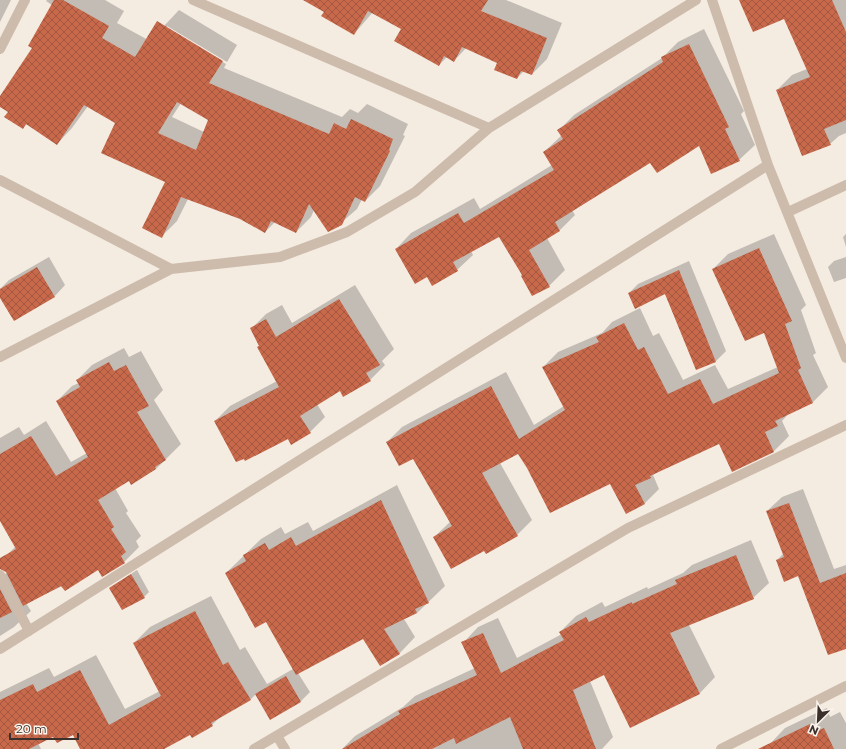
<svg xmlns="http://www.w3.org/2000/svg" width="846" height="749" font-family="Montserrat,sans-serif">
<defs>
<pattern id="building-cross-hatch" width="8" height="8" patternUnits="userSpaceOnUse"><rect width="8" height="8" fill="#c8694b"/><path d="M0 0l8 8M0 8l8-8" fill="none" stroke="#a4573f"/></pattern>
</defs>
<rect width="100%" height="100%" fill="#f4ebe1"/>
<path fill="#0003" fill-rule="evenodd" d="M 0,0 L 11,0 L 0,22 Z
M 47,0 L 105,0 L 124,11 L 117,23 L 150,41 L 179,10 L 237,45 L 227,62 L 167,26 L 167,28 L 226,64 L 224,68 L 342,117 L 350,109 L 358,113 L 367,104 L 408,124 L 403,135 L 405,136 L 380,186 L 365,201 L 362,199 L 357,209 L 335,228 L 314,210 L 311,217 L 296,232 L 275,222 L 265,232 L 241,218 L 188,199 L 177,221 L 162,236 L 166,181 L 116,122 L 88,106 L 72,128 L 57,144 L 27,124 L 23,128 L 9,111 L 0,105 L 0,98 L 34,48 L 52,5 L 46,1 ZM 181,103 L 209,119 L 204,132 L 172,117 Z
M 305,0 L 506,0 L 562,23 L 547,59 L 532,74 L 524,71 L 517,78 L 498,62 L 466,48 L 454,61 L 447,57 L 439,65 L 402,28 L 373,12 L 354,34 L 325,12 Z
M 740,0 L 846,0 L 846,133 L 839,136 L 830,144 L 777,90 L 792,75 L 807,69 L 784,18 Z
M 704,29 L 744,111 L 741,114 L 755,145 L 739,160 L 699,144 L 651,161 L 572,210 L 575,215 L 560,230 L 547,238 L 565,270 L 549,286 L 523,275 L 499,235 L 471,251 L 473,255 L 457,270 L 428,276 L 396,249 L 411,233 L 474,198 L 480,209 L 552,165 L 544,152 L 562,135 L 559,130 L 574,115 L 662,58 L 678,42 Z
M 774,234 L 806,305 L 801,310 L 816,353 L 813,355 L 828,387 L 813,402 L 790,412 L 782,421 L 789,436 L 774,451 L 733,470 L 719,442 L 656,472 L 653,475 L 659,489 L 644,504 L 611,482 L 528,468 L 518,453 L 500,463 L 532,520 L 517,535 L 486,552 L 484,549 L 434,537 L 450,522 L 413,458 L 387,442 L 402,427 L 506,372 L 534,425 L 564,406 L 543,367 L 558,352 L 602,333 L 612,322 L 640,308 L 653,336 L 659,333 L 683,380 L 715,365 L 728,389 L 778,367 L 765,332 L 713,269 L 728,254 Z
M 846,234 L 846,247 L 843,237 Z
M 49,257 L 65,285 L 54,297 L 0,296 L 0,289 L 9,280 Z
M 846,257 L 846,278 L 834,282 L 828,267 L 834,261 Z
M 689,261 L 726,351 L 716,361 L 696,368 L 665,293 L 629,293 L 638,284 Z
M 355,285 L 394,349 L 382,361 L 385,365 L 370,380 L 340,390 L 317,404 L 325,417 L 310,432 L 288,438 L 215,421 L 230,406 L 277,381 L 251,329 L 266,314 L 282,305 L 292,323 Z
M 124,348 L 129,357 L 141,351 L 163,390 L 154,400 L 181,444 L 156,469 L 131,484 L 129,480 L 115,488 L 128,511 L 126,513 L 141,536 L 136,541 L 139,547 L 124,562 L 99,569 L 26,603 L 31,611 L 14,627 L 0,636 L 0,577 L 15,568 L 8,554 L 16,546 L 0,519 L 0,438 L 19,427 L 24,435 L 46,421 L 71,462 L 87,453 L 57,401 L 72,386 L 79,383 L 77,380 L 92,365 Z
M 397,485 L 445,586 L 417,613 L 404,619 L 415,637 L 399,654 L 363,638 L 298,673 L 310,692 L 301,701 L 271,718 L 256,694 L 250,700 L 222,715 L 212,725 L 190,733 L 164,749 L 82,749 L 73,734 L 54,735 L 38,743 L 41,749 L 0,749 L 0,692 L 49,668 L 54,677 L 96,655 L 125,709 L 160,691 L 134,643 L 150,627 L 211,596 L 240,650 L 245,647 L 267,684 L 293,669 L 266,621 L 226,573 L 261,539 L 281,527 L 285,534 L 308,522 L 313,531 Z
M 803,489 L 834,569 L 846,565 L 846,648 L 799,575 L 777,560 L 784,553 L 767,511 L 782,497 Z
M 751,540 L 769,583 L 753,598 L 689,625 L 715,677 L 700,693 L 631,727 L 605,674 L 590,681 L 613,737 L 602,749 L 342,749 L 355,736 L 403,707 L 415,696 L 475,668 L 463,643 L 478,627 L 498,618 L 517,658 L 562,634 L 560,632 L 576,616 L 602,602 L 605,607 L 647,587 L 648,589 L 683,573 L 692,565 Z
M 137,570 L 149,592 L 144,597 L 110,588 Z
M 827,708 L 830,717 L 840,712 L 846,723 L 846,749 L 771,749 L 769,745 L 785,728 Z"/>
<path fill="url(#building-cross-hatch)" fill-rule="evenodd" d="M 54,0 L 63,0 L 109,26 L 102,38 L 135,57 L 157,21 L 223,61 L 209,83 L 329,134 L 334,123 L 346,129 L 351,119 L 393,139 L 389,150 L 390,151 L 365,202 L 355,197 L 342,225 L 328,232 L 309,204 L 296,233 L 271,221 L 265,233 L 240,219 L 181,197 L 162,238 L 142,228 L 165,182 L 101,153 L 115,123 L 84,105 L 57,145 L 26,124 L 23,129 L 4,117 L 8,112 L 0,107 L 0,96 L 32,48 L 28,46 ZM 177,102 L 208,120 L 196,150 L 158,133 Z
M 303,0 L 488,0 L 481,11 L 547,38 L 532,75 L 521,71 L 517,79 L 494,70 L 497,63 L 462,47 L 454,62 L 444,56 L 439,66 L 394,41 L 401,29 L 368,11 L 354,35 L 321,16 L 324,12 Z
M 739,0 L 832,0 L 846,32 L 846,120 L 824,129 L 831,145 L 802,156 L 776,90 L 810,77 L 784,19 L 753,32 Z
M 689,44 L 729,127 L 725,129 L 740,161 L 711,174 L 699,146 L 657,173 L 650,163 L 555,222 L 560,231 L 529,250 L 550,287 L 532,296 L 521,276 L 522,275 L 499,237 L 453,262 L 458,271 L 432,286 L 427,277 L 415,284 L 395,249 L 458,213 L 464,223 L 554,170 L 543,152 L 563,139 L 557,130 L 663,62 L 661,57 Z
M 759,248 L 792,321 L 785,324 L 801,368 L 798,370 L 813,403 L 775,421 L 778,426 L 765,432 L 774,452 L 732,472 L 719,444 L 650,476 L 651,478 L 635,485 L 645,504 L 626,514 L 610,484 L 550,513 L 527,468 L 518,454 L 482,473 L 518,536 L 486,554 L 484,551 L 451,569 L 433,537 L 452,526 L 413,459 L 399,466 L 386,442 L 491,386 L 519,439 L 565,410 L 542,367 L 599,342 L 596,337 L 624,323 L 638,350 L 644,347 L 668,394 L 700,379 L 713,404 L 779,373 L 764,333 L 745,341 L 712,269 Z
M 37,267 L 55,297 L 14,321 L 0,298 L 0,289 Z
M 679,270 L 716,362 L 696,370 L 665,294 L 635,309 L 628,293 Z
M 339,299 L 380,365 L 366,373 L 371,381 L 343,397 L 340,391 L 300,416 L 311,433 L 291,445 L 288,439 L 245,461 L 244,459 L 236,462 L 214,421 L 279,387 L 257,347 L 259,346 L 250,328 L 266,319 L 276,337 Z
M 109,362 L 114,371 L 126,365 L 149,406 L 137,412 L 166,460 L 155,467 L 156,469 L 131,485 L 129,481 L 98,500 L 114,527 L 111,529 L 126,552 L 121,556 L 125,563 L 102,577 L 98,570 L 65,591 L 61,586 L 23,606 L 6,572 L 0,569 L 0,558 L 16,549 L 0,521 L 0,454 L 31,436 L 56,476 L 88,457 L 56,401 L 80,387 L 76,380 Z
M 381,500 L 429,603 L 415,609 L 417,613 L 384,629 L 400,654 L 380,666 L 363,639 L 296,675 L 266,622 L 255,628 L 225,573 L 246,561 L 243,555 L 265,543 L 269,550 L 291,537 L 296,546 Z
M 789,503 L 820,583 L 846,573 L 846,649 L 828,655 L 798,576 L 784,582 L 776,560 L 784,557 L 766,511 Z
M 736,555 L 754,599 L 670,633 L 700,694 L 630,728 L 604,675 L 573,690 L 596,749 L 523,749 L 510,717 L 456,744 L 454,738 L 432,749 L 342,749 L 400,714 L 398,711 L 477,675 L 461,642 L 483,633 L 501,673 L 564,640 L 559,632 L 586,617 L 589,622 L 632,602 L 632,604 L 677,584 L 675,580 Z
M 131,574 L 145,598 L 122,610 L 109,588 Z
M 0,589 L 12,612 L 0,618 Z
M 195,611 L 223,665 L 228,662 L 251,700 L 211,723 L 213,726 L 192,738 L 190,735 L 164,749 L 80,749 L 73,735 L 57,743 L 53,737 L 29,749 L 0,749 L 0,700 L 33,684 L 37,692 L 80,670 L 109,725 L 161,696 L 133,643 Z
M 286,676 L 301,702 L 270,720 L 255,694 Z
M 810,724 L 814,732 L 824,728 L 834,749 L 758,749 Z"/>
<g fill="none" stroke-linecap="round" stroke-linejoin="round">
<path stroke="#cdbbac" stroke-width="10" d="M 193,0 L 489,128
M 712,0 L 768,165 L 846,358
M 0,49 L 25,0
M 0,180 L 171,269
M 788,212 L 846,185
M 0,357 L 171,269 L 280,257 L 347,232 L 415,192 L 489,128 L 696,0
M 0,575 L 29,631
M 0,649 L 768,165
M 277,736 L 285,749
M 254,749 L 628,528 L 846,425
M 721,749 L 846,686"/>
</g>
<g transform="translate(818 721) rotate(204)" stroke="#fbf5ee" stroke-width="3" paint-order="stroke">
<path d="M0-3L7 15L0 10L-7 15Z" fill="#3b302b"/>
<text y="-6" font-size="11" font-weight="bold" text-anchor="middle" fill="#3b302b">N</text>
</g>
<path d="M10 733v6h68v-6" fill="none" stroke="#3b302b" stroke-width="2"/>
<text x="16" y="733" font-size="12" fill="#3b302b" stroke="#fbf5ee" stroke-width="3" paint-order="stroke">20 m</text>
</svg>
